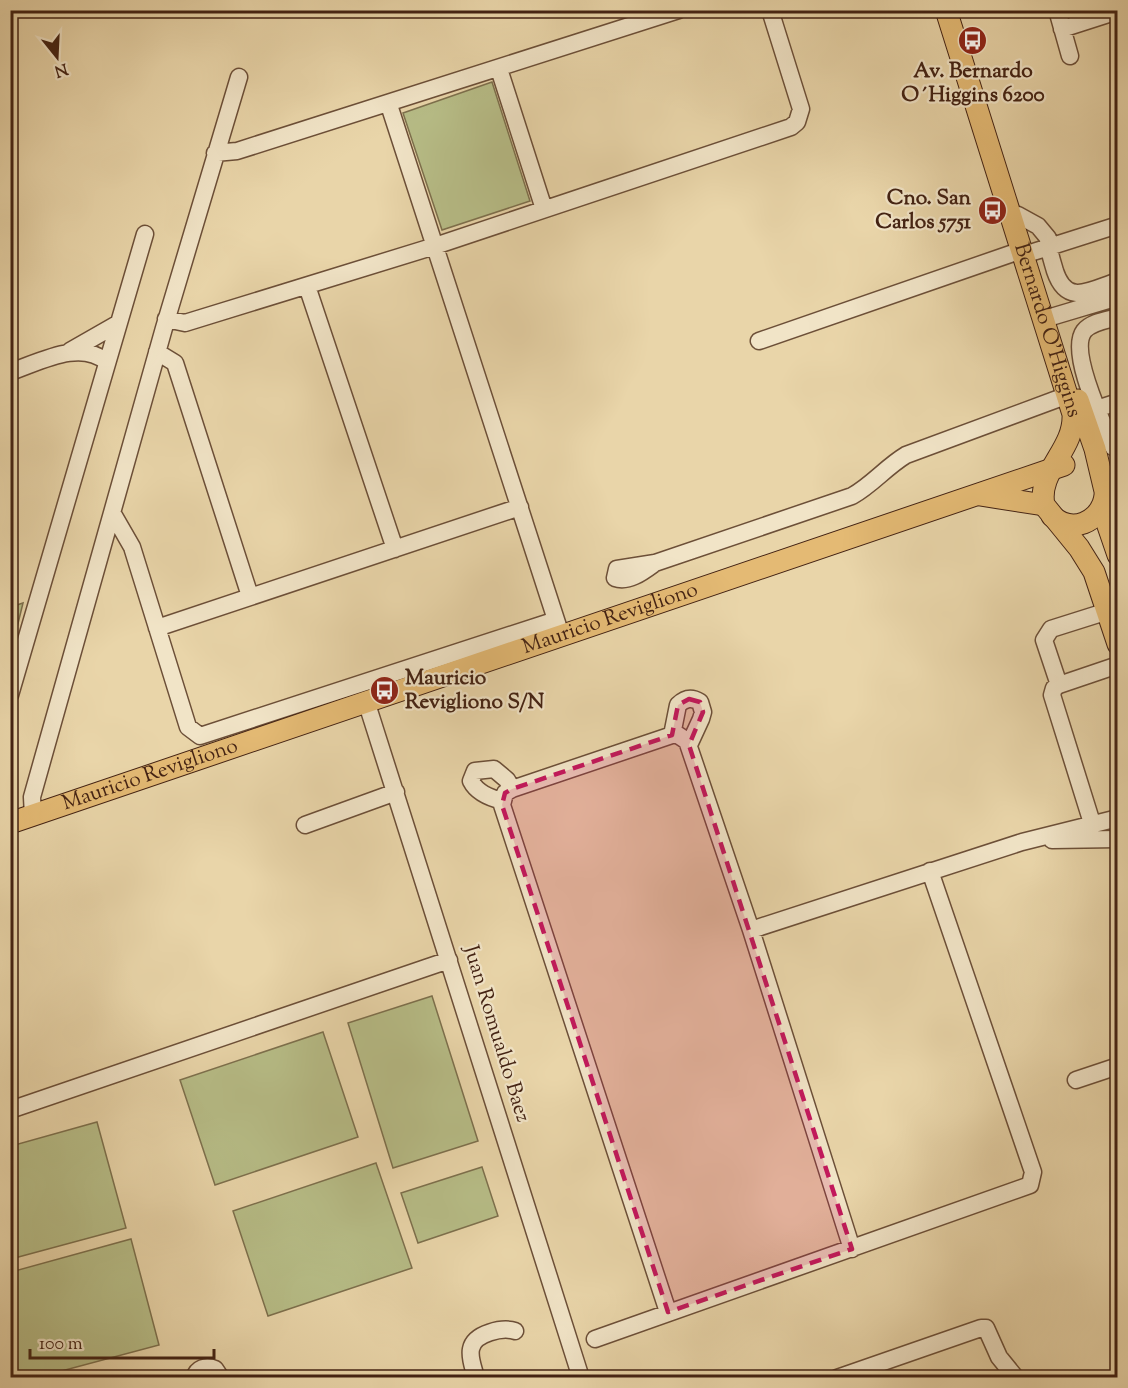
<svg xmlns="http://www.w3.org/2000/svg" width="1128" height="1388" font-family="'Sorts Mill Goudy',serif">
<rect width="100%" height="100%" fill="#e9d5a9"/>
<filter id="stains"><feTurbulence type="fractalNoise" baseFrequency=".00333" numOctaves="4"/><feColorMatrix values="0 0 0 0 .2 0 0 0 0 .09 0 0 0 0 .02 0 0 0 .5 -.17"/></filter>
<radialGradient id="worn" r=".72"><stop offset=".6" stop-color="#630" stop-opacity="0"/><stop offset="1" stop-color="#630" stop-opacity=".3"/></radialGradient>
<path fill="#b7bd87" stroke="#7d704d" stroke-width="1.5" d="M 492,82 L 530,201 L 442,230 L 403,113 Z
M 23,603 L 11,652 L 11,607 Z
M 432,996 L 478,1141 L 393,1168 L 348,1023 Z
M 323,1032 L 358,1137 L 215,1185 L 180,1080 Z
M 97,1122 L 126,1228 L 11,1259 L 11,1146 Z
M 376,1163 L 412,1268 L 268,1316 L 233,1211 Z
M 482,1167 L 498,1216 L 418,1243 L 401,1193 Z
M 131,1239 L 159,1345 L 39,1377 L 11,1377 L 11,1272 Z"/>
<g fill="none" stroke-linecap="round" stroke-linejoin="round">
<defs>
<path id="minor" d="M 1057,10 L 1070,56
M 1062,29 L 1118,11
M 499,69 L 544,209
M 389,105 L 559,629
M 215,153 L 237,151 L 679,10
M 1018,215 L 1038,226 L 1048,238 C 1048,250 1052,260 1055,271 C 1067,307 1090,290 1118,281
M 1030,253 L 1118,225
M 307,286 L 395,549
M 1051,317 L 1118,297
M 166,319 L 185,323 L 435,246 L 791,127 L 797,122 L 801,109 L 770,10
M 759,341 L 1022,250
M 70,351 L 119,323
M 157,352 L 175,363 L 250,596
M 10,372 C 40,362 80,339 107,362
M 1087,412 L 1118,402
M 1113,447 C 1104,425 1068,352 1084,331 C 1091,322 1107,320 1118,317
M 113,514 L 132,547 L 188,727 L 200,736 L 556,620
M 655,563 C 644,571 629,583 615,578 L 617,569 L 655,563 L 852,496 C 872,485 886,467 906,455 L 1068,395
M 157,628 L 520,507
M 1059,685 L 1044,640 L 1051,629 L 1108,611
M 10,695 L 145,234
M 367,704 L 581,1378
M 672,735 L 678,705 C 685,698 692,697 700,702 L 703,712 L 701,719 L 689,745
M 503,801 C 490,798 477,793 471,781 L 475,771 L 494,769 L 507,780 L 512,789
M 33,816 L 32,797 L 164,328 L 239,77
M 1092,823 L 1052,695 L 1054,688 L 1059,685 L 1118,665
M 305,825 L 396,792
M 1052,840 L 1118,839
M 751,930 L 1022,842 L 1118,818
M 1076,1080 L 1118,1066
M 10,1110 L 449,960
M 668,1312 L 502,805 L 505,793 L 512,789 L 672,735 L 678,735 L 687,741 L 751,930 L 852,1249
M 595,1339 L 1030,1185 L 1033,1172 L 930,871
M 194,1378 C 197,1368 206,1365 215,1369 L 221,1378
M 476,1378 C 474,1369 469,1358 471,1349 C 474,1333 503,1327 515,1331
M 837,1378 L 981,1328 L 986,1328 L 999,1357 L 1016,1378"/>
<g id="major">
<path id="s1" d="M 946,10 L 1073,414 C 1075,450 1037,471 1044,505 L 1079,548 L 1094,572 L 1118,644"/>
<path d="M 1078,400 L 1095,449 L 1105,491 L 1106,520 L 1118,555"/>
<path d="M 980,495 L 1044,505"/>
<path d="M 1052,516 C 1072,534 1099,523 1105,497"/>
<path id="s2" d="M 10,823 L 1064,465"/>
</g>
</defs>
<use href="#minor" stroke="#6c4f38" stroke-width="19"/>
<use href="#major" stroke="#432213" stroke-width="23"/>
<use href="#minor" stroke="#f1e4c7" stroke-width="16"/>
<use href="#major" stroke="#e4ba74" stroke-width="21"/>
</g>
<path fill="#c2185b" fill-opacity="0.2" stroke="#c2185b" stroke-width="4.5" stroke-dasharray="12 8" stroke-linejoin="round" d="M 689,699 L 700,702 L 703,712 L 689,745 L 852,1249 L 668,1312 L 502,805 L 505,793 L 512,789 L 672,735 L 678,705 Z"/>
<defs>
<symbol id="bus-disc" viewBox="-11 -11 22 22"><circle r="9.5" fill="#8f2418" stroke="#f1e4c7"/><path d="M-5-6H5V4H4V6H2V4H-2V6H-4V4H-5ZM-3.5-4V0h7V-4ZM-3.5 1.2v1.5H-2V1.2ZM2 1.2v1.5H3.5V1.2Z" fill="#fff"/></symbol>
</defs>
<g fill-rule="evenodd">
<use href="#bus-disc" x="956" y="24" width="33" height="33"/>
<use href="#bus-disc" x="976" y="194" width="33" height="33"/>
<use href="#bus-disc" x="368" y="674" width="33" height="33"/>
</g>
<g text-anchor="middle" dominant-baseline="central" stroke-width="4.5" stroke-linejoin="round" paint-order="stroke">
<g font-size="21" font-weight="bold" fill="#432213" stroke="#f1e4c7">
<text x="973" y="72">Av. Bernardo<tspan x="973" dy="24">O´Higgins 6200</tspan></text>
<text x="971" y="199" text-anchor="end">Cno. San<tspan x="971" dy="24">Carlos 5751</tspan></text>
<text x="405" y="679" text-anchor="start">Mauricio<tspan x="405" dy="24">Revigliono S/N</tspan></text>
</g>
<g font-size="21" fill="#432213" stroke="#f1e4c7">
<text stroke="none"><textPath href="#s1" startOffset="336">Bernardo O'Higgins</textPath></text>
<text stroke="none"><textPath href="#s2" startOffset="634">Mauricio Revigliono</textPath></text>
<text stroke="none"><textPath href="#s2" startOffset="148">Mauricio Revigliono</textPath></text>
<text transform="translate(496 1034) rotate(73)">Juan Romualdo Baez</text>
</g>
</g>
<rect width="1128" height="1388" fill="none" stroke="#e9d5a9" stroke-width="36"/>
<rect x="12" y="12" width="1104" height="1364" fill="none" stroke="#432213" stroke-width="3"/>
<rect x="18" y="18" width="1092" height="1352" fill="none" stroke="#432213" stroke-width="1.5"/>
<g transform="translate(57 57) rotate(162)" stroke="#f1e4c7" stroke-width="4.5" paint-order="stroke">
<path d="M0-4.5L10 22L0 15L-10 22Z" fill="#432213"/>
<text y="-9" font-size="16" font-weight="bold" text-anchor="middle" fill="#432213">N</text>
</g>
<path d="M30 1349v9h184v-9" fill="none" stroke="#432213" stroke-width="3"/>
<text x="39" y="1349" font-size="18" fill="#432213" stroke="#f1e4c7" stroke-width="4.5" paint-order="stroke">100 m</text>
<rect width="100%" height="100%" filter="url(#stains)"/>
<rect width="100%" height="100%" fill="url(#worn)"/>
</svg>
